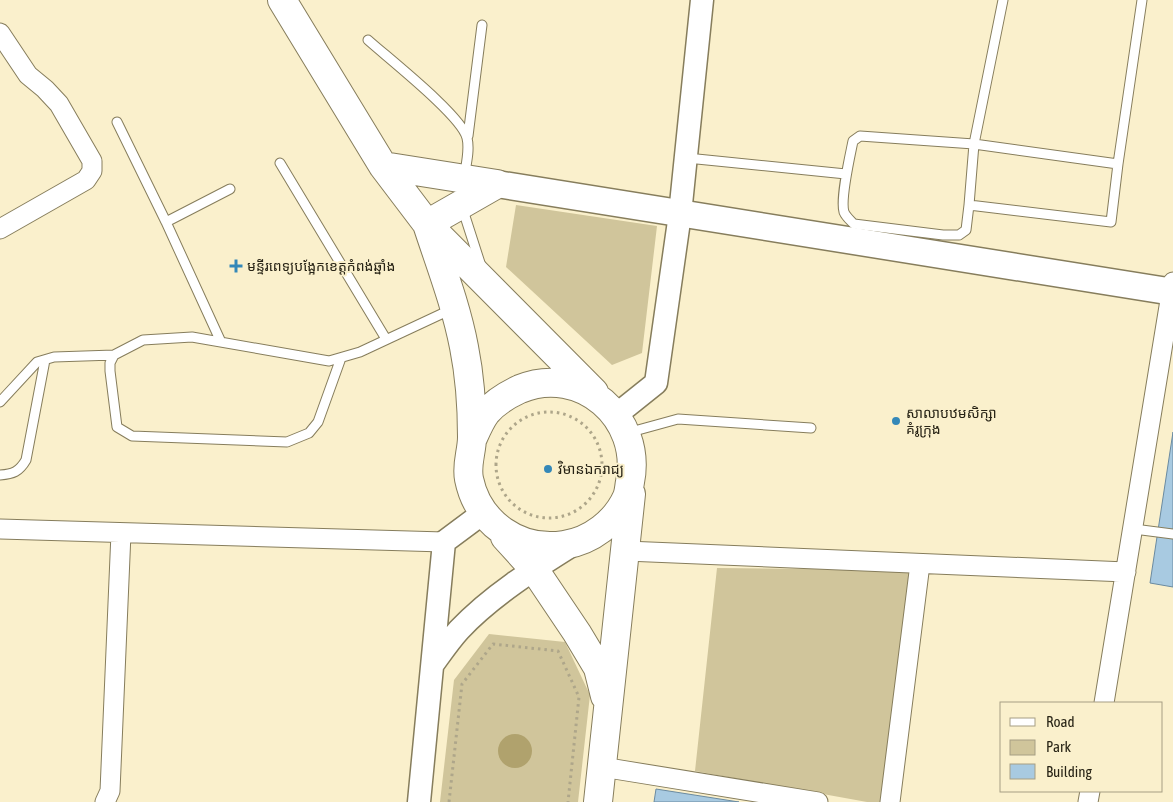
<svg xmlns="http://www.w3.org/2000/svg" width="1173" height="802" font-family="'Asap Condensed','Noto Sans Khmer',sans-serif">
<rect width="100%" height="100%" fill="#faf0cc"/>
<path fill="#d0c59b" d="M 516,205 L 657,226 L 642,353 L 612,365 L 506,267 Z
M 717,568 L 912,570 L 884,802 L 867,802 L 695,771 Z
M 489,634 L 565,642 L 590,695 L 578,802 L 440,802 L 454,680 Z"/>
<path fill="#b0a26d" d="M498 751a17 17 0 1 1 34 0a17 17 0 1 1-34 0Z"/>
<path fill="#a8cae1" stroke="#6a8aa0" d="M 1173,432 L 1173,587 L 1150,583 Z
M 656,789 L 739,802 L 654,802 Z"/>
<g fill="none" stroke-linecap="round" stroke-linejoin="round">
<defs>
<path id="service" d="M 1003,0 L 974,144 L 969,205 L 966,230 L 959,235 L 943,235 L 854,224 C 850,220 846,217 844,212 C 840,199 850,156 853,141 L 860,136 L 974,144 L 1118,164
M 368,40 C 388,58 462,116 467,138 C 470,150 466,165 464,177
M 117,122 L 166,222 L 221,342
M 468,136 L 482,25
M 687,158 L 846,174
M 280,163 L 386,339
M 969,205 L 1111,222 L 1118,164 L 1142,0
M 462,207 L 481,266
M 166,222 L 230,189
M 114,355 L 110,363 L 110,371 L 117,427 L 132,436 L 287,442 L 309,433 L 318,422 L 341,358
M 0,402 L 37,362 L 54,357 L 114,355 L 143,340 L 192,337 L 329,361 L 360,352 L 452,309
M 627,433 L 678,419 L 811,428
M 0,475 C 13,474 19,472 26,460 L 45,360
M 1134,529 L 1173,534"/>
<path id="minor" d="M 0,33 L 28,75 L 45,89 L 59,104 L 92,161 L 92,171 L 86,180 L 0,229
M 0,529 L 444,542
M 626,551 L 1126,572
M 1104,703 L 1173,282
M 602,767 L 818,802
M 105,802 L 110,791 L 121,533
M 890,802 L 920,564
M 1088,802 L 1090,791"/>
<path id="tertiary" d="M 616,415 L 656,383 L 680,214 L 702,0
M 433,664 C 441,653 449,641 459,630 C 491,596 534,569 574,544
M 419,802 L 444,542 L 483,513"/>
<path id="secondary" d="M 497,184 L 1173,292"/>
<path id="primary" d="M 282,0 L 383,166 L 427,224 L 594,392
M 383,166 L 497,184
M 427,224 C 440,264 456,305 464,347 C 470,377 472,407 472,437 C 472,452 466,464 469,479 C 478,523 519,552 564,545 C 591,541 616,522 627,497 C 629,492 629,487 630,482 C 643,418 581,364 520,389 C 507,395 495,402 486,413 C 480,421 476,431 472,440
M 427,224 L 497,184
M 505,537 L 534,569 L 577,633 L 598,668 L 605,696
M 598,802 L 631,494"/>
</defs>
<use href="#service" stroke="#867d5c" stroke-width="11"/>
<use href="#minor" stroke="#867d5c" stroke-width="21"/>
<use href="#tertiary" stroke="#867d5c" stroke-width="25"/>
<use href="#secondary" stroke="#867d5c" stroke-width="29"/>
<use href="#primary" stroke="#867d5c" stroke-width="30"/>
<path stroke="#aea68a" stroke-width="3" stroke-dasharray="2.5 4" stroke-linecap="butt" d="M496 465a53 53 0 1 1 106 0a53 53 0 1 1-106 0Z
M 449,802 L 462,684 L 493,644 L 558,651 L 579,697 L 568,802"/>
<use href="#service" stroke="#fff" stroke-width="9"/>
<use href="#minor" stroke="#fff" stroke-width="19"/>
<use href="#tertiary" stroke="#fff" stroke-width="22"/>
<use href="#secondary" stroke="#fff" stroke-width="26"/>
<use href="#primary" stroke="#fff" stroke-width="28"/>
</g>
<g fill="#3488b8" stroke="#faf0cc" stroke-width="2">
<path d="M233.5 258.5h5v5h5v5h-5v5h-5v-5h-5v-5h5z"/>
<circle cx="896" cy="421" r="5"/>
<circle cx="548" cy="469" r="5"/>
</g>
<g text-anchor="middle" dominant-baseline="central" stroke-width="4" stroke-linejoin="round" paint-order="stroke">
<g font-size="14" fill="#282416" stroke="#faf0cc" text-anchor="start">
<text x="247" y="266">មន្ទីរពេទ្យបង្អែកខេត្តកំពង់ឆ្នាំង</text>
<text x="906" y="413">សាលាបឋមសិក្សា<tspan x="906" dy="16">គំរូក្រុង</tspan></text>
<text x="558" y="469">វិមានឯករាជ្យ</text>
</g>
</g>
<rect x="1000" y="702" width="162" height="90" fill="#faf0cc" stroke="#a69e83"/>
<rect x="1010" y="718" width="25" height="8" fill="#ffffff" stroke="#a69e83"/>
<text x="1046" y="727" font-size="15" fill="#282416">Road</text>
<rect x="1010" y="740" width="25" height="15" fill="#d0c59b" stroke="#a69e83"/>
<text x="1046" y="752" font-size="15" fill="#282416">Park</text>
<rect x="1010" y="764" width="25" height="15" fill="#a8cae1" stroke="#a69e83"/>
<text x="1046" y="777" font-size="15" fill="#282416">Building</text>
</svg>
